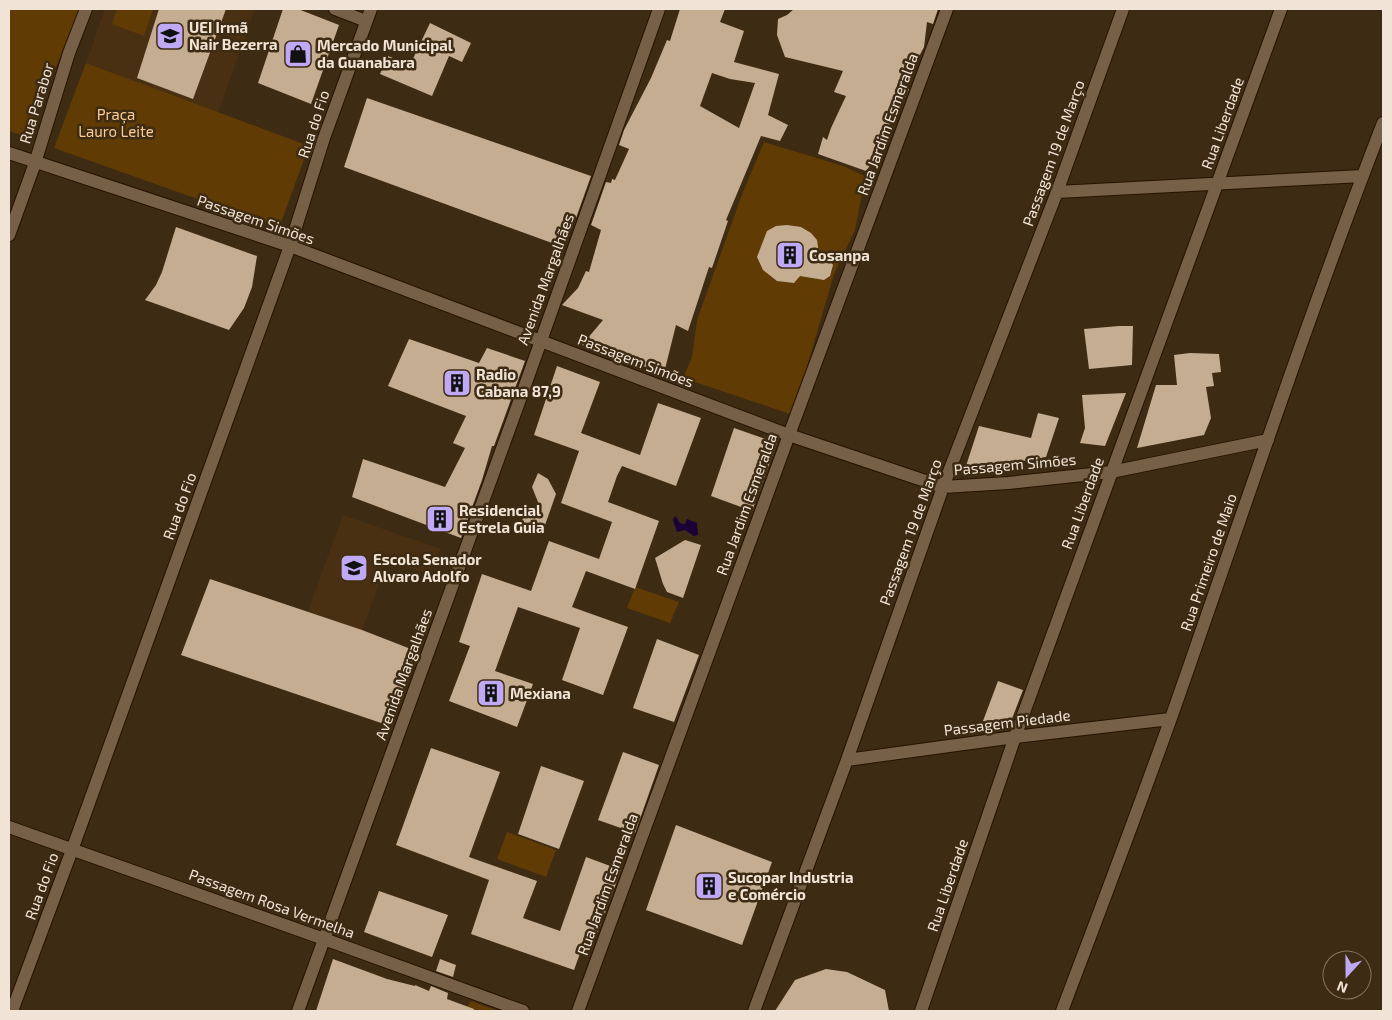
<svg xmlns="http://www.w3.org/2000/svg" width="1392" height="1020" font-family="'Exo 2',sans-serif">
<rect width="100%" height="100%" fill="#3e2b13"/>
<path fill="#493012" d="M 105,9 L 255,9 L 218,113 L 86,63 Z
M 343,515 L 441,549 L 429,574 L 387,562 L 362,630 L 308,611 Z"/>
<path fill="#603b03" d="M 9,9 L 80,9 L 27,137 L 9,131 Z
M 117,9 L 153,9 L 144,36 L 112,24 Z
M 86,63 L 309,146 L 279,228 L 54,148 Z
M 764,142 L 843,166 L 871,179 L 861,199 L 855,230 L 834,274 L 793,415 L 683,378 L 692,357 L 697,320 L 741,197 Z
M 635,587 L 679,602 L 670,623 L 627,608 Z
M 507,832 L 556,850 L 546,877 L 497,859 Z
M 471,1001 L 499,1011 L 464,1011 Z"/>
<path fill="#1a0237" d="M 675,516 C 679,519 678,525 685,524 L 687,519 L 697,523 L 698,535 L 694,536 L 685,530 L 677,532 L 673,520 Z"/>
<path fill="#c5ad92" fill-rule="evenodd" d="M 159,9 L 226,9 L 193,99 L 137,78 Z
M 283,9 L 298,9 L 339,25 L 311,104 L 258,83 Z
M 680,9 L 725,9 L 720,22 L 744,31 L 734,62 L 779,74 L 768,115 L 788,125 L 780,141 L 761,136 L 726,220 L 728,221 L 712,268 L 709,267 L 688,331 L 676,325 L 664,373 L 631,362 L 632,360 L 582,345 L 603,320 L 562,305 L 578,288 L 586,271 L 589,272 L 601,230 L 591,225 L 606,182 L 611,183 L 612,179 L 615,180 L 629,149 L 619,145 L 624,130 L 651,78 L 667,40 L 670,41 ZM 712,73 L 730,79 L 755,83 L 739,128 L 700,106 Z
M 794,9 L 938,9 L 933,24 L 927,22 L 924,47 L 903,87 L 909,89 L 897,114 L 894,112 L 883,143 L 886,144 L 866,171 L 818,154 L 823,137 L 827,140 L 831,128 L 846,96 L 834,92 L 843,71 L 785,57 L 777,35 L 778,19 L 787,15 Z
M 430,23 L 471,43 L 462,62 L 449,56 L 432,96 L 380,74 L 388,56 L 410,65 Z
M 367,98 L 591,176 L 576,218 L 563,247 L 344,167 Z
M 787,225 L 801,227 L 811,233 L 817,240 L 819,254 L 828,257 L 833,265 L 830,276 L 824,280 L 800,276 L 794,283 L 777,281 L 763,270 L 757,257 L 767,231 L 776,226 Z
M 176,227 L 257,256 L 252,287 L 244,308 L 229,330 L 145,300 L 156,285 L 162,272 Z
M 1119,326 L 1133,326 L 1132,365 L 1089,369 L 1084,329 Z
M 409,339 L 479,363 L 487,348 L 525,361 L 494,446 L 492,446 L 482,480 L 461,538 L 352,497 L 363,459 L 445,487 L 465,448 L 453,443 L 466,416 L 388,386 Z
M 1190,353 L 1219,354 L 1221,372 L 1212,373 L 1214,386 L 1206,387 L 1211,418 L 1204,435 L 1137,448 L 1156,385 L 1177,385 L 1174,355 Z
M 557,366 L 600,382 L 581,433 L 640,455 L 658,403 L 701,418 L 676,486 L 622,466 L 617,476 L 608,502 L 659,521 L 635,589 L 586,571 L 572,607 L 628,627 L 603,695 L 562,680 L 580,628 L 518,607 L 495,671 L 533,684 L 517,727 L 449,701 L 470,646 L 459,642 L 482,574 L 531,591 L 549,541 L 599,559 L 612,522 L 561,503 L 579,451 L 534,435 Z
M 1126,393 L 1105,446 L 1080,443 L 1085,428 L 1082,395 Z
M 1038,413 L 1059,418 L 1046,457 L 1000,465 L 966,466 L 979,426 L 1031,438 Z
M 734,428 L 777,443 L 752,511 L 711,496 Z
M 538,473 L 548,479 L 556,494 L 545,525 L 530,531 L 519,530 L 524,515 L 540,507 L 532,487 Z
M 685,540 L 701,545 L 683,598 L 667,592 L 663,584 L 655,558 Z
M 210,579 L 362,630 L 416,651 L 390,726 L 181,655 Z
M 657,639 L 699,655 L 674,722 L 633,708 Z
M 998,681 L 1023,690 L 1008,729 L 983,721 Z
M 431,748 L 500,772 L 469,857 L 537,881 L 523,918 L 560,931 L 586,857 L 621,870 L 596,937 L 587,934 L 574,970 L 471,934 L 489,880 L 396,845 Z
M 623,752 L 659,765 L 635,833 L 598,820 Z
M 541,766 L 584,781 L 559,849 L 518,834 Z
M 676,825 L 772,862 L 742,945 L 646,910 Z
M 379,891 L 448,915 L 432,957 L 364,932 Z
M 333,959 L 387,979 L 415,986 L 415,985 L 429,991 L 431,986 L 448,993 L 447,999 L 474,1009 L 474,1011 L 316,1011 Z
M 440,959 L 456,965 L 453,977 L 436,971 Z
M 826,969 L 847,972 L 885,990 L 889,1011 L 775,1011 L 795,980 Z"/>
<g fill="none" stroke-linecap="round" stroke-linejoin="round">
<defs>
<path id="minor" d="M 335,9 L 366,21
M 9,153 L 290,246 L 789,435 L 943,487 L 1008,483 L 1111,472 L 1268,440
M 1057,192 L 1363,176
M 9,235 L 35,163 L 69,53 L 86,9
M 847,760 L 1015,737 L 1170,719
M 9,827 L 324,939 L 523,1011
M 12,1011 L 72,850 L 290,246 L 324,138 L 371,9
M 298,1011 L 527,380 L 659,9
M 578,1011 L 789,435 L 947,9
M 754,1011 L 847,760 L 943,487 L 1057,192 L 1123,9
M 921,1011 L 1015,737 L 1281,9
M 1062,1011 C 1099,913 1136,816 1171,718 C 1241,519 1307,319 1383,123"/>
</defs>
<use href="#minor" stroke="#251300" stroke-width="14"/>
<use href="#minor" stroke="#776048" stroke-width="12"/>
</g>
<defs>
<symbol id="school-square" viewBox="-11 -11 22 22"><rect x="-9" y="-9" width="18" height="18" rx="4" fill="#bfa8f4" stroke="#3e2b13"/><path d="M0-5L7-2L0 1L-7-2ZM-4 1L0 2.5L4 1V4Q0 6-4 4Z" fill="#111"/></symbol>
<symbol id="shop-square" viewBox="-11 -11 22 22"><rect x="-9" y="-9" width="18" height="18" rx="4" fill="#bfa8f4" stroke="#3e2b13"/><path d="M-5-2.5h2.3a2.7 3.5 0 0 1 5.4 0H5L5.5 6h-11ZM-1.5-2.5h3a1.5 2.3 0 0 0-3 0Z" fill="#111"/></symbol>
<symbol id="building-square" viewBox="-11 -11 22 22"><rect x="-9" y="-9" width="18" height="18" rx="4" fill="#bfa8f4" stroke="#3e2b13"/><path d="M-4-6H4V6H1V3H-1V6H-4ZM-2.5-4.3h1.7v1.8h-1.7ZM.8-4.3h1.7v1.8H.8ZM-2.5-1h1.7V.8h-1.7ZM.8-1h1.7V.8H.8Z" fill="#111"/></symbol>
</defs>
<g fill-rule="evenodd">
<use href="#school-square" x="154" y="20" width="32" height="32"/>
<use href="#shop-square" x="282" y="38" width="32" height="32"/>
<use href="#building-square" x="774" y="239" width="32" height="32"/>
<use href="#building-square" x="441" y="367" width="32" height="32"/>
<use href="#building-square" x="424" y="503" width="32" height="32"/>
<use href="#school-square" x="338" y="552" width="32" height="32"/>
<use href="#building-square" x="475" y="677" width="32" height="32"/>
<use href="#building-square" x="693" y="870" width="32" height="32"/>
</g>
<g text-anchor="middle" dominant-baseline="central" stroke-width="5" stroke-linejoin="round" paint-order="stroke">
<g font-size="15" font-weight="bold" fill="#f1e4d6" stroke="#3e2b13" text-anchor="start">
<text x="189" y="27">UEI Irmã<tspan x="189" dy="17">Nair Bezerra</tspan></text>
<text x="317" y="45">Mercado Municipal<tspan x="317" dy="17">da Guanabara</tspan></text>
<text x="809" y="255">Cosanpa</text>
<text x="476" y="374">Radio<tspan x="476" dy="17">Cabana 87,9</tspan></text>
<text x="459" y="510">Residencial<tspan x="459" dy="17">Estrela Guia</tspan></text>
<text x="373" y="559">Escola Senador<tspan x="373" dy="17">Alvaro Adolfo</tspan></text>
<text x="510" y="693">Mexiana</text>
<text x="728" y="877">Sucopar Industria<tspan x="728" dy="17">e Comércio</tspan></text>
</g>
<g font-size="15" fill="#f1e4d6" stroke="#3e2b13">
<text transform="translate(36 103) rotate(-73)">Rua Parabor</text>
<text transform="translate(1222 123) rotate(-70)">Rua Liberdade</text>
<text transform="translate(313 124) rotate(-72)">Rua do Fio</text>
<text transform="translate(887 124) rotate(-70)">Rua Jardim Esmeralda</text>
<text transform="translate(1053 153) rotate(-70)">Passagem 19 de Março</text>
<text transform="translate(256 219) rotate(19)">Passagem Simões</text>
<text transform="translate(545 279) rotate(-70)">Avenida Margalhães</text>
<text transform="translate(636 360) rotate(21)">Passagem Simões</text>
<text transform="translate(1015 464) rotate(-5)">Passagem Simões</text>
<text transform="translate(1082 503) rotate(-70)">Rua Liberdade</text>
<text transform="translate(746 504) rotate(-70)">Rua Jardim Esmeralda</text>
<text transform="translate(179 506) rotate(-70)">Rua do Fio</text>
<text transform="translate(910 532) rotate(-70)">Passagem 19 de Março</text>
<text transform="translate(1208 562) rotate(-71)">Rua Primeiro de Maio</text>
<text transform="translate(403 674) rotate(-70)">Avenida Margalhães</text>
<text transform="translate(1007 722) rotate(-7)">Passagem Piedade</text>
<text transform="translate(607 884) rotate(-70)">Rua Jardim Esmeralda</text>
<text transform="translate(947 885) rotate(-71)">Rua Liberdade</text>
<text transform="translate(41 886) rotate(-70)">Rua do Fio</text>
<text transform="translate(272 903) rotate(20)">Passagem Rosa Vermelha</text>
</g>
<g font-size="15" fill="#fccc96" stroke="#3e2b13">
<text x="116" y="114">Praça<tspan x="116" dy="17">Lauro Leite</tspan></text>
</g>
</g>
<rect width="1392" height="1020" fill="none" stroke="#f1e4d6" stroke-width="20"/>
<g transform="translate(1347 975) rotate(201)"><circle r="24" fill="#3e2b13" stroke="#867561"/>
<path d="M0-4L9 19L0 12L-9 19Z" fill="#bfa8f4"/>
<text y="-8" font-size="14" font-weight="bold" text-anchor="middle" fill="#f1e4d6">N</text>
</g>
</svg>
